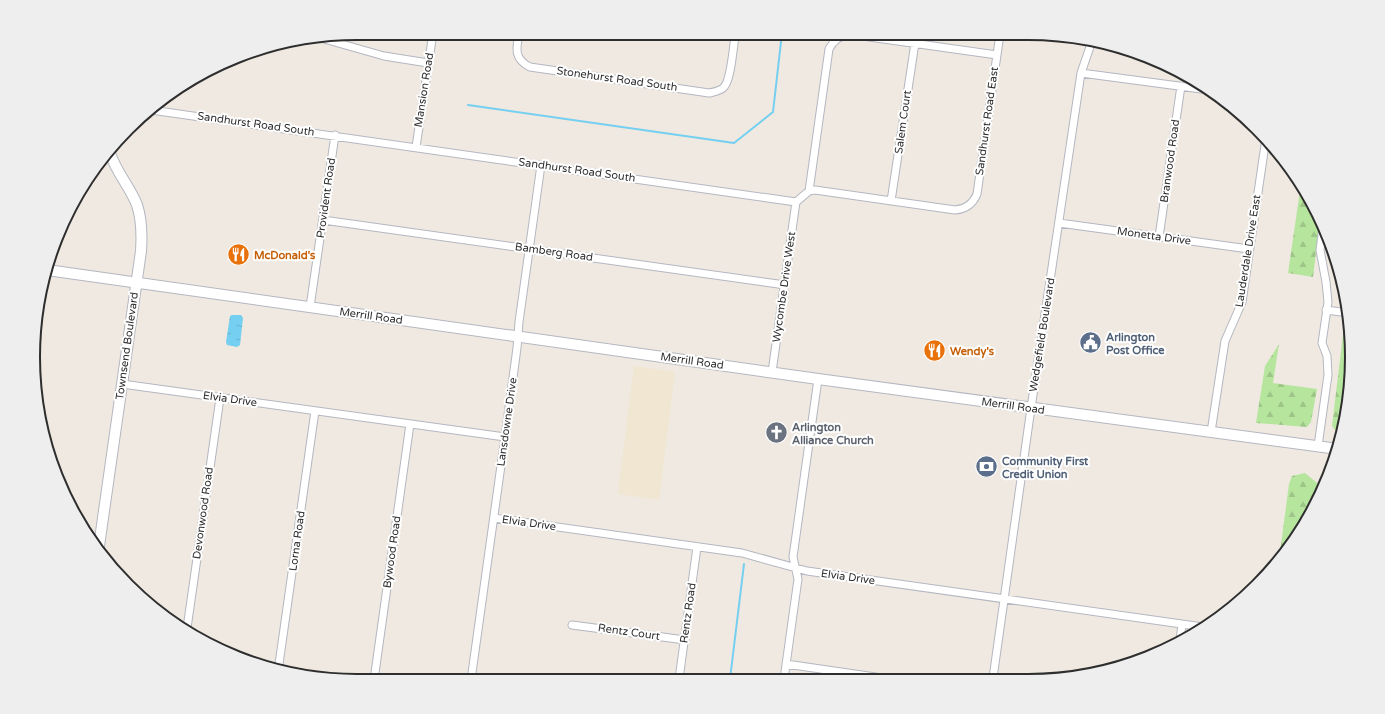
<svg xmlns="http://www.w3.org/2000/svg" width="1385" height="714" font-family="'Varela Round',sans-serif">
<defs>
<pattern id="forest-firs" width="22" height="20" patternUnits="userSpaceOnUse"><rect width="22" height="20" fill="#b6e59e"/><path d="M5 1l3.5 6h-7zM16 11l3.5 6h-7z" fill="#9dc588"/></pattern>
<pattern id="water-ripples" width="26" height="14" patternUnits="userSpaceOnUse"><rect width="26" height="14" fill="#75cff0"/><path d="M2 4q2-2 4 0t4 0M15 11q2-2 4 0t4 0" fill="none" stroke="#66b2ce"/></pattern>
</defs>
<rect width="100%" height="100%" fill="#efe9e1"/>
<path fill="#f0e6d1" d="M 634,366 L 675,372 L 659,500 L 618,494 Z"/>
<path fill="url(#forest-firs)" d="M 1301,184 L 1308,195 L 1320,220 L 1313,277 L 1288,273 Z
M 1345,318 L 1349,319 L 1351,378 L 1343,431 L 1335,430 L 1332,426 Z
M 1279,344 L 1273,383 L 1317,389 L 1311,422 L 1307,427 L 1256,423 L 1265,366 Z
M 1305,473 L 1322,487 L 1322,492 L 1319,500 L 1281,556 L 1280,552 L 1289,484 L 1292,476 Z"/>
<path fill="url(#water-ripples)" d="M 232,315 L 241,315 L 243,318 L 240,345 L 237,347 L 227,345 L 226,342 L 230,316 Z"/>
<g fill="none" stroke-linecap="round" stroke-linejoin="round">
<path stroke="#75cff0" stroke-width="2" d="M 468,105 L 734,143 L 773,112 L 782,33
M 1350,387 L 1351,377
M 730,679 L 744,564"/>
<defs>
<path id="street" d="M 519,33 C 516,49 514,59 530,67 L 709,93 C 714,92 721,91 724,87 C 731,80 733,48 735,37 L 735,33
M 324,39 L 384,56 L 428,63
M 1081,73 L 1209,90
M 151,110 L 796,202
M 416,147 L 433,33
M 809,191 L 829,49 C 834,40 839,37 848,34 L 997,55
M 891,201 L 915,43
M 796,202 L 809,191 L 815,190 L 955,210 C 966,209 973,204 977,194 L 1000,34
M 323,220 L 785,285
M 1059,223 L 1249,249
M 1159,237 L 1181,86
M 310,307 L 335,135
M 1326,310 L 1349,313
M 772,372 L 796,202
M 122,384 L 505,437
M 1211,432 L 1225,341 L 1242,302 L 1266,138
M 1318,446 L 1328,375 L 1327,356 L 1322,343 L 1328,302 L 1326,282 L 1320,250 L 1323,227
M 494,518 L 742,553 L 807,571 L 1203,627
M 572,625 L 685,640
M 187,628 L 220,398
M 1180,640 L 1182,624
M 786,664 L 889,679
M 278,671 L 315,411
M 993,678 L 1031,408 L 1081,73 L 1092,41
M 679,679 L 697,547
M 784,679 L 798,579 L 793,557 L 818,379
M 374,680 L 410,424
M 471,680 L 505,437 L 517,348 L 519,322 L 541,165"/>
<path id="secondary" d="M 47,270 L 818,379 L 1338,449
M 99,546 L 141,251 C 142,236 142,220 137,205 C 130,187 116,172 110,153"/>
</defs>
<use href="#street" stroke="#b4b7c1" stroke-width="9"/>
<use href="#secondary" stroke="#b4b7c1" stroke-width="12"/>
<use href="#street" stroke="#fff" stroke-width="7"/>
<use href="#secondary" stroke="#fff" stroke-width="10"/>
</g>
<defs>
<symbol id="restaurant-disc" viewBox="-11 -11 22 22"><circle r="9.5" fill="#e8710a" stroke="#fff"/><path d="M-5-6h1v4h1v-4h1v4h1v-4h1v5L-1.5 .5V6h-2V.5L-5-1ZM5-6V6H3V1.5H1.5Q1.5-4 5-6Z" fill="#fff"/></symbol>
<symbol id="civic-disc" viewBox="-11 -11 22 22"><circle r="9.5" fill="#5c6f8a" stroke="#fff"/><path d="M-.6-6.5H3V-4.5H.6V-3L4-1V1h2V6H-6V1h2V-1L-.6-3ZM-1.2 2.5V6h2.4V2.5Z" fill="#fff"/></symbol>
<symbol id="church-disc" viewBox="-11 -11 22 22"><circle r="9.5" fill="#6b7280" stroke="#fff"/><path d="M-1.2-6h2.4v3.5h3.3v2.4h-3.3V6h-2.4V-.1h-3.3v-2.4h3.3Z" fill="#fff"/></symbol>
<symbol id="bank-disc" viewBox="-11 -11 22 22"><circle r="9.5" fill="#5c6f8a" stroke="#fff"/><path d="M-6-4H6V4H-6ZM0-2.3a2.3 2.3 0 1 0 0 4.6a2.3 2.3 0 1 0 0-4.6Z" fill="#fff"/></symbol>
</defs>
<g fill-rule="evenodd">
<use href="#restaurant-disc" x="226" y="242" width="25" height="25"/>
<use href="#civic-disc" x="1078" y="330" width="25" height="25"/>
<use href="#restaurant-disc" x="922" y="338" width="25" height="25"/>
<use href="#church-disc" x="764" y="420" width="25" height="25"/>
<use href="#bank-disc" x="974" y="454" width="25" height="25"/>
</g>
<g text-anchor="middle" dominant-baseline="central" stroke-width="4" stroke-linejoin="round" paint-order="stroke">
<g font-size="11" fill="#2e2e2e" stroke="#fff">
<text transform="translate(617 79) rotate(8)">Stonehurst Road South</text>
<text transform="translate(424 90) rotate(-81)">Mansion Road</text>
<text transform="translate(987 121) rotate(-82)">Sandhurst Road East</text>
<text transform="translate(903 122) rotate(-82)">Salem Court</text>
<text transform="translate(256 124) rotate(8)">Sandhurst Road South</text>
<text transform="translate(1170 161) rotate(-82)">Branwood Road</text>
<text transform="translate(577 170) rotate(8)">Sandhurst Road South</text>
<text transform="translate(326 198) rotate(-82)">Provident Road</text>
<text transform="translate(1154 236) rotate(8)">Monetta Drive</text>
<text transform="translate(1248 251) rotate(-81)">Lauderdale Drive East</text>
<text transform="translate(554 252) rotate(8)">Bamberg Road</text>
<text transform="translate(784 287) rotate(-82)">Wycombe Drive West</text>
<text transform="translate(371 316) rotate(8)">Merrill Road</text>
<text transform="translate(1042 335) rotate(-81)">Wedgefield Boulevard</text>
<text transform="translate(127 346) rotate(-82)">Townsend Boulevard</text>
<text transform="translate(692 361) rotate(8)">Merrill Road</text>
<text transform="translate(230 399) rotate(8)">Elvia Drive</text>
<text transform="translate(1013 406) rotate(8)">Merrill Road</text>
<text transform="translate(507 422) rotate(-82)">Lansdowne Drive</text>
<text transform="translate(203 513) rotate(-82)">Devonwood Road</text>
<text transform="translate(529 523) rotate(8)">Elvia Drive</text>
<text transform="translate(297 541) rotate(-82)">Lorna Road</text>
<text transform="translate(392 552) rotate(-82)">Bywood Road</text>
<text transform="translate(848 577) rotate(8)">Elvia Drive</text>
<text transform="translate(688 613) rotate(-82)">Rentz Road</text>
<text transform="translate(629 632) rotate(8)">Rentz Court</text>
</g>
<g font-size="11" font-weight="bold" fill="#c56008" stroke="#fff" text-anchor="start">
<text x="254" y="255">McDonald's</text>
<text x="950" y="351">Wendy's</text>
</g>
<g font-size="11" font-weight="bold" fill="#4e5e75" stroke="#fff" text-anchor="start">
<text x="1106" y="337">Arlington<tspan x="1106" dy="13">Post Office</tspan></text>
<text x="1002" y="461">Community First<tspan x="1002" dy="13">Credit Union</tspan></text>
</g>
<g font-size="11" font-weight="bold" fill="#5b616d" stroke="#fff" text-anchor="start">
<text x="792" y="427">Arlington<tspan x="792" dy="13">Alliance Church</tspan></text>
</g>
</g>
<path d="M0 0H1385V714H0ZM357 40H1028A317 317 0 0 1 1345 357V357A317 317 0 0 1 1028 674H357A317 317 0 0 1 40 357V357A317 317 0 0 1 357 40Z" fill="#eee" fill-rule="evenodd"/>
<path fill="none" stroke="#2e2e2e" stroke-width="2" d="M357 40H1028A317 317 0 0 1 1345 357V357A317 317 0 0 1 1028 674H357A317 317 0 0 1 40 357V357A317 317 0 0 1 357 40Z"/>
</svg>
